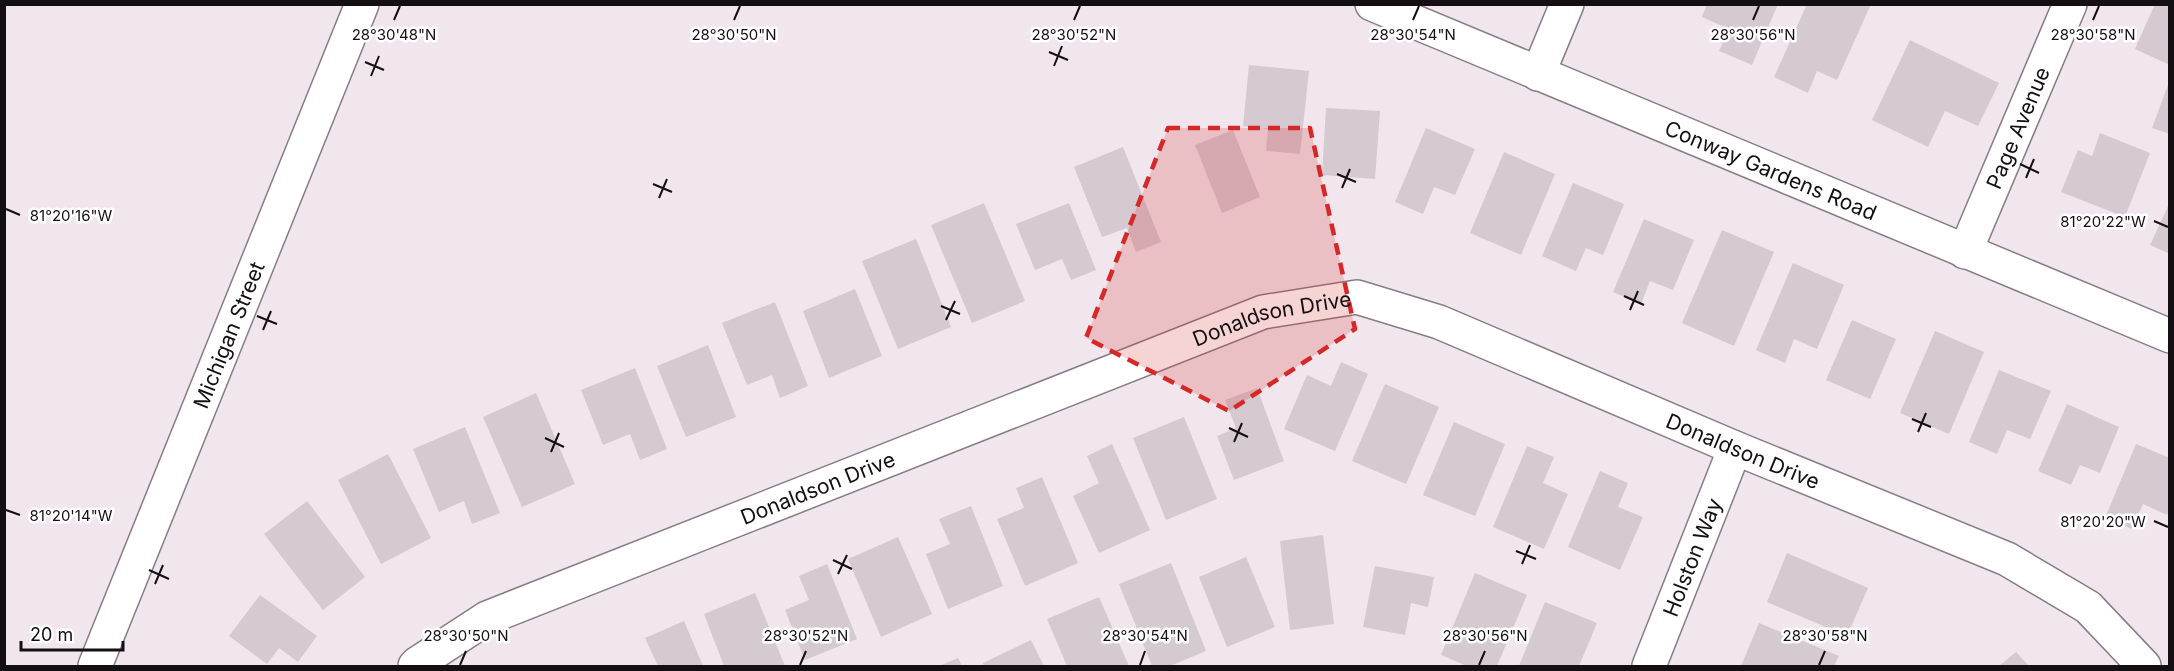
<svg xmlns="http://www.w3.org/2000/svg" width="2174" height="671" font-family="Inter,sans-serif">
<rect width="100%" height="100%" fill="#f1e6ed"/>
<path fill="#d5cad1" d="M 1707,4 L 1778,4 L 1752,65 L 1719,51 L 1729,29 L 1702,17 Z
M 1807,4 L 1871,4 L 1837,80 L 1817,71 L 1808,93 L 1774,77 Z
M 2155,4 L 2170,4 L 2170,65 L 2135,49 Z
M 1910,40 L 1999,83 L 1978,126 L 1945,111 L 1928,147 L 1872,120 Z
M 1249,65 L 1309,71 L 1300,154 L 1266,151 L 1268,129 L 1243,126 Z
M 2169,82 L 2170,82 L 2170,134 L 2152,128 Z
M 1326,108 L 1380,111 L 1375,179 L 1322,175 Z
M 1426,128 L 1475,149 L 1455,195 L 1434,187 L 1423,214 L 1395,202 Z
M 1233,130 L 1260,197 L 1222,213 L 1195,145 Z
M 2100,133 L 2150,153 L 2125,217 L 2061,192 L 2078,150 L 2092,156 Z
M 1123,147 L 1161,242 L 1136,252 L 1127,228 L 1102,237 L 1074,167 Z
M 1504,152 L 1555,174 L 1521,255 L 1470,233 Z
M 1573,183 L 1624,204 L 1603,255 L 1586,248 L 1576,271 L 1542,256 Z
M 2170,202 L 2170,254 L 2150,245 Z
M 984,203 L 1025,301 L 972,323 L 931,225 Z
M 1069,203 L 1096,270 L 1071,280 L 1062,259 L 1035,270 L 1016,224 Z
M 1644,219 L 1694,240 L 1673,290 L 1650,281 L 1641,304 L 1613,292 Z
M 1722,230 L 1774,252 L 1734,346 L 1682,323 Z
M 916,239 L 951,327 L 898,349 L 862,261 Z
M 1793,263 L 1844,285 L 1817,349 L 1794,339 L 1785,363 L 1756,350 Z
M 855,289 L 882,356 L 829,378 L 803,311 Z
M 775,302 L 808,386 L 780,398 L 772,375 L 747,385 L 722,323 Z
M 1852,320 L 1896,339 L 1870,399 L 1826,380 Z
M 1935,331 L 1984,352 L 1949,434 L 1900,413 Z
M 708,345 L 736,417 L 686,437 L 657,366 Z
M 1341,362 L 1368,374 L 1335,451 L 1284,429 L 1307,375 L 1331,386 Z
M 635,368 L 667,449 L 640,460 L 630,434 L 603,445 L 581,390 Z
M 1999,370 L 2051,391 L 2030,439 L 2007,430 L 1997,454 L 1969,442 Z
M 1385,384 L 1439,407 L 1406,484 L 1352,461 Z
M 1257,388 L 1284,461 L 1234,480 L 1217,436 L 1236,428 L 1225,400 Z
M 536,393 L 575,484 L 522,507 L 483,417 Z
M 2067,404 L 2119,427 L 2100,473 L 2080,465 L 2071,485 L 2038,471 Z
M 1184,417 L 1217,499 L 1166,520 L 1133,438 Z
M 1454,422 L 1505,444 L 1475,516 L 1423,495 Z
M 465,427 L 500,513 L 472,524 L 464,501 L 439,512 L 413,449 Z
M 1112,444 L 1150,530 L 1099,553 L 1073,496 L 1099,483 L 1087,456 Z
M 2136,444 L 2170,458 L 2170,509 L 2167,515 L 2143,504 L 2132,529 L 2105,518 Z
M 1527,446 L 1554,457 L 1543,483 L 1568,494 L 1544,549 L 1493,527 Z
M 388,454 L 431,538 L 381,564 L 338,480 Z
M 1600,471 L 1628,483 L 1618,507 L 1643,517 L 1620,570 L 1568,547 Z
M 1042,477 L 1078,563 L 1025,586 L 997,519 L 1024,508 L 1016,488 Z
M 307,501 L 365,577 L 323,610 L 264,534 Z
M 971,506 L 1003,586 L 948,609 L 926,554 L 950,544 L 939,519 Z
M 1323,535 L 1334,624 L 1290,630 L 1280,541 Z
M 898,537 L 932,614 L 881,637 L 848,559 Z
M 1787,553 L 1868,588 L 1847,636 L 1767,602 Z
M 1246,557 L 1275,627 L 1227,647 L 1199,577 Z
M 1171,563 L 1206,651 L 1170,666 L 1152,666 L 1119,584 Z
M 827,564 L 857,639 L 805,660 L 785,610 L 809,600 L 799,576 Z
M 1375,566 L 1434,577 L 1428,607 L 1411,603 L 1405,635 L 1363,627 Z
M 1475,573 L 1527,595 L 1497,666 L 1467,666 L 1441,655 Z
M 755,593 L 785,666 L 724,666 L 704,614 Z
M 260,595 L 317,636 L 298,662 L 279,648 L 267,664 L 229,636 Z
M 1099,597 L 1129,666 L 1067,666 L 1047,619 Z
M 1545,602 L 1597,623 L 1579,666 L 1519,666 Z
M 684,621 L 703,666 L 658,666 L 645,638 Z
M 1759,623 L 1839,656 L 1834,666 L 1741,666 Z
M 1031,640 L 1044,666 L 984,666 L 983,663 Z
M 2016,652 L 2029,666 L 1999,666 Z
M 958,658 L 962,666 L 939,666 Z"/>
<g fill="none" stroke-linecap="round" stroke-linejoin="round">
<defs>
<g id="minor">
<path id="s1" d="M 1372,4 L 2170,336"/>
<path d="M 1538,74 L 1567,4"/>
<path id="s2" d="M 1965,252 L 2070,4"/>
<path id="s3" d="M 95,666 L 362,4"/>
<path id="s4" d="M 415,666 L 418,663 L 487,618 L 1263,312 L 1357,297 L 1439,322 L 1735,448 L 2007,559 L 2088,607 L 2144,666"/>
<path id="s5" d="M 1649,666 L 1735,448"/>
</g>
</defs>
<use href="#minor" stroke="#877d84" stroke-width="36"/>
<use href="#minor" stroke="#fff" stroke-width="33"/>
</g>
<path fill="#d62828" fill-opacity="0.2" stroke="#d62828" stroke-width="4.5" stroke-dasharray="12 8" stroke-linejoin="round" d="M 1168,128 L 1310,128 L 1355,329 L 1229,411 L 1086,338 Z"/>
<path fill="none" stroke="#130f12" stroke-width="2" d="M 394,20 L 400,6M 734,20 L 740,6M 1074,20 L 1080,6M 1413,20 L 1419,6M 1753,20 L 1759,6M 2093,20 L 2099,6M 1049,52 L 1068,60M 365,62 L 384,70M 1054,66 L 1062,46M 371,76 L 379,56M 2020,164 L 2039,173M 1337,174 L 1356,182M 2026,178 L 2034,159M 653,184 L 672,192M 1342,188 L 1350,169M 659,198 L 667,179M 6,209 L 20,215M 2154,221 L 2168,227M 1624,296 L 1644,305M 941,306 L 960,314M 1630,310 L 1638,291M 257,316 L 277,324M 946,320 L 955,301M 263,330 L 271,311M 1912,419 L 1931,427M 1229,428 L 1248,437M 1918,432 L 1926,413M 545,438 L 564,447M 1234,442 L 1242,423M 551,452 L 559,433M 6,510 L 20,515M 2154,521 L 2168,527M 1516,551 L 1536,559M 833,560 L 852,569M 1522,564 L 1530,545M 149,570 L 169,579M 838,574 L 847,555M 155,584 L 163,565M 460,665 L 466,651M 800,665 L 806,651M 1140,665 L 1145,651M 1479,665 L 1485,651M 1819,665 L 1825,651"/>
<g text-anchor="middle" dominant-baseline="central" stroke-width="5" stroke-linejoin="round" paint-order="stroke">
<g font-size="21" fill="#130f12" stroke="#fff">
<text stroke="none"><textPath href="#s2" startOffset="135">Page Avenue</textPath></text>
<text stroke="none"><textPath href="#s1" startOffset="432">Conway Gardens Road</textPath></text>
<text stroke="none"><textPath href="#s4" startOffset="928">Donaldson Drive</textPath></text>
<text stroke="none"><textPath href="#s3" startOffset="357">Michigan Street</textPath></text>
<text stroke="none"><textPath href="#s4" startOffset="1432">Donaldson Drive</textPath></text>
<text stroke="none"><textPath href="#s4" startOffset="442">Donaldson Drive</textPath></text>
<text stroke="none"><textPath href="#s5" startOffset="117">Holston Way</textPath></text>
</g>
</g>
<g font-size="15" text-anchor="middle" fill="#130f12" stroke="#fff" stroke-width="5" stroke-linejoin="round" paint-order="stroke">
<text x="394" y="40">28°30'48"N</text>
<text x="734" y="40">28°30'50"N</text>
<text x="1074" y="40">28°30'52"N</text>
<text x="1413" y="40">28°30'54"N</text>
<text x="1753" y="40">28°30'56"N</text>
<text x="2093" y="40">28°30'58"N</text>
<text x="71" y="221">81°20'16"W</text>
<text x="2103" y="227">81°20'22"W</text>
<text x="71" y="521">81°20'14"W</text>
<text x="2103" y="527">81°20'20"W</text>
<text x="466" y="641">28°30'50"N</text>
<text x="806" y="641">28°30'52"N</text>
<text x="1145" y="641">28°30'54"N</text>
<text x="1485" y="641">28°30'56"N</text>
<text x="1825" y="641">28°30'58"N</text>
</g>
<rect width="2174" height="671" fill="none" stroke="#130f12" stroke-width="12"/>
<path d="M21 641v9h102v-9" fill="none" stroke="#130f12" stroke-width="3"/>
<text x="30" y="641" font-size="18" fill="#130f12" stroke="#ffffff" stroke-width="4.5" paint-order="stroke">20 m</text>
</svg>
